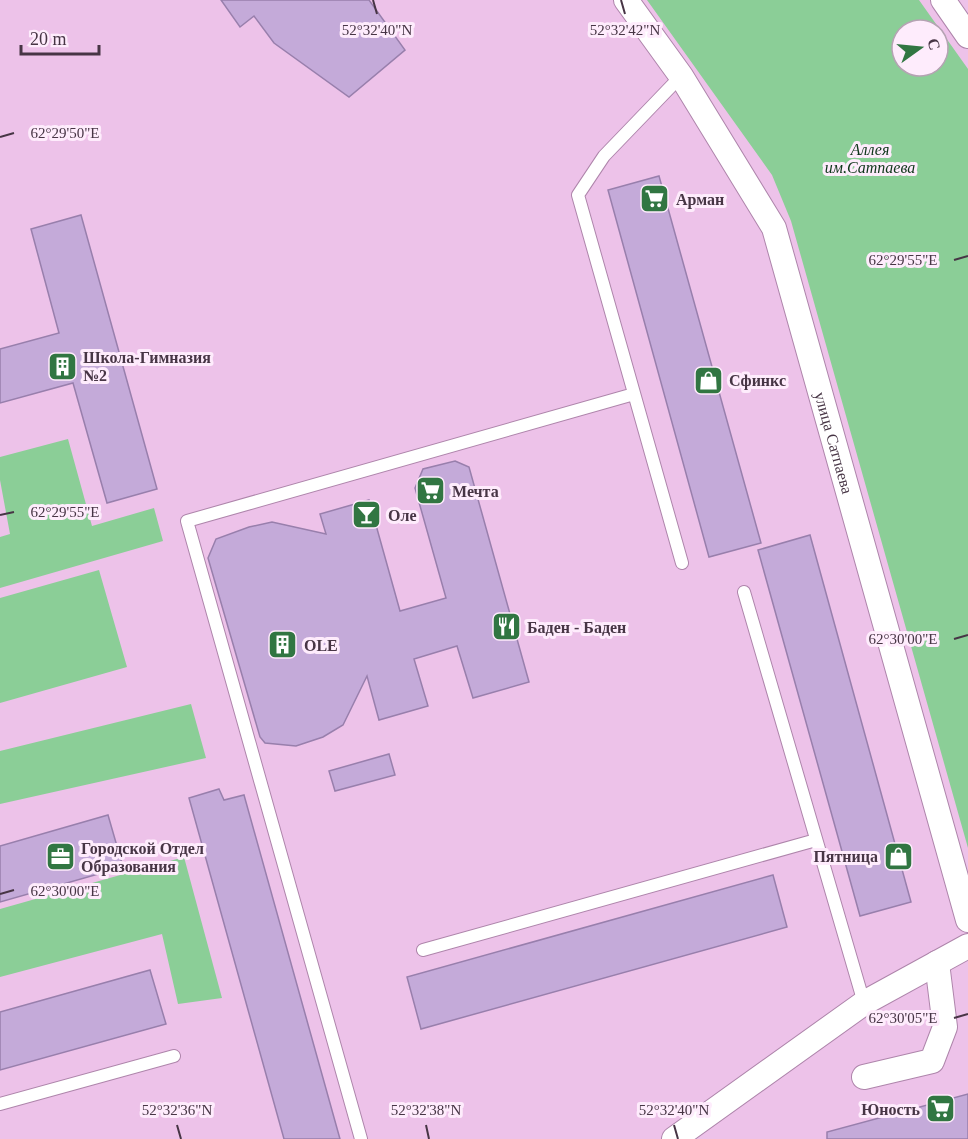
<svg xmlns="http://www.w3.org/2000/svg" width="968" height="1139" font-family="'Times New Roman',serif">
<rect width="100%" height="100%" fill="#edc2e9"/>
<path fill="#8bce97" fill-rule="evenodd" d="M 647,0 L 919,0 L 968,69 L 968,848 L 791,221 L 772,175 ZM 902,30 L 938,30 L 938,66 L 902,66 Z
M 68,439 L 92,526 L 154,508 L 163,541 L 0,588 L 0,537 L 10,534 L 0,480 L 0,457 Z
M 99,570 L 127,667 L 0,703 L 0,598 Z
M 191,704 L 206,758 L 0,804 L 0,751 Z
M 184,857 L 222,998 L 178,1004 L 162,934 L 0,977 L 0,909 Z"/>
<path fill="#c4aad9" stroke="#987fac" stroke-width="1.5" d="M 221,0 L 369,0 L 405,50 L 349,97 L 274,43 L 254,16 L 240,27 Z
M 659,176 L 761,543 L 709,557 L 608,190 Z
M 81,215 L 157,489 L 107,503 L 73,383 L 0,403 L 0,349 L 59,333 L 31,229 Z
M 455,461 L 469,467 L 529,682 L 473,698 L 457,646 L 414,659 L 428,706 L 379,720 L 367,676 L 343,725 L 323,737 L 296,746 L 265,743 L 260,737 L 208,558 L 216,539 L 249,527 L 272,522 L 326,534 L 320,514 L 369,500 L 400,611 L 446,598 L 415,488 L 423,469 Z
M 810,535 L 911,902 L 860,916 L 758,550 Z
M 389,754 L 395,775 L 335,791 L 329,771 Z
M 219,789 L 224,800 L 244,795 L 340,1139 L 284,1139 L 189,798 Z
M 108,815 L 123,867 L 0,902 L 0,846 Z
M 773,875 L 787,927 L 421,1029 L 407,977 Z
M 150,970 L 166,1024 L 0,1070 L 0,1012 Z
M 968,1094 L 968,1139 L 827,1139 L 827,1132 Z"/>
<g fill="none" stroke-linecap="round" stroke-linejoin="round">
<defs>
<path id="lane" d="M 681,76 L 604,156 L 578,195 L 682,563
M 744,592 L 864,1003
M 423,950 L 816,840
M 0,1104 L 174,1056
M 361,1139 L 187,521 L 634,394"/>
<g id="street">
<path id="s1" d="M 626,0 L 681,76 L 774,228 L 968,920"/>
<path d="M 943,0 L 968,36"/>
<path d="M 864,1077 L 932,1061 L 945,1027 L 937,963"/>
<path d="M 674,1139 L 864,1003 L 968,946"/>
</g>
</defs>
<use href="#lane" stroke="#ae85ab" stroke-width="14"/>
<use href="#street" stroke="#ae85ab" stroke-width="26"/>
<use href="#lane" stroke="#fff" stroke-width="12"/>
<use href="#street" stroke="#fff" stroke-width="24"/>
</g>
<path fill="none" stroke="#473545" stroke-width="2" d="M 373,0 L 377,14M 621,0 L 625,14M 0,137 L 14,133M 954,260 L 968,256M 0,515 L 14,512M 954,639 L 968,635M 0,894 L 14,890M 954,1018 L 968,1014M 177,1125 L 181,1139M 426,1125 L 429,1139M 674,1125 L 678,1139"/>
<defs>
<symbol id="supermarket-square" viewBox="-11 -11 22 22"><rect x="-9" y="-9" width="18" height="18" rx="4" fill="#317642" stroke="#feecfc"/><path d="M-6-5.5h2.5l.6 2H6L4.5 2H-2.5L-4.4-4H-6ZM-1.5 3.2a1.3 1.3 0 1 0 .1 0ZM3 3.2a1.3 1.3 0 1 0 .1 0Z" fill="#fff"/></symbol>
<symbol id="building-square" viewBox="-11 -11 22 22"><rect x="-9" y="-9" width="18" height="18" rx="4" fill="#317642" stroke="#feecfc"/><path d="M-4-6H4V6H1V3H-1V6H-4ZM-2.5-4.3h1.7v1.8h-1.7ZM.8-4.3h1.7v1.8H.8ZM-2.5-1h1.7V.8h-1.7ZM.8-1h1.7V.8H.8Z" fill="#fff"/></symbol>
<symbol id="shop-square" viewBox="-11 -11 22 22"><rect x="-9" y="-9" width="18" height="18" rx="4" fill="#317642" stroke="#feecfc"/><path d="M-5-2.5h2.3a2.7 3.5 0 0 1 5.4 0H5L5.5 6h-11ZM-1.5-2.5h3a1.5 2.3 0 0 0-3 0Z" fill="#fff"/></symbol>
<symbol id="bar-square" viewBox="-11 -11 22 22"><rect x="-9" y="-9" width="18" height="18" rx="4" fill="#317642" stroke="#feecfc"/><path d="M-6-5H6L.8 .8V4.5H3.5V6h-7V4.5H-.8V.8Z" fill="#fff"/></symbol>
<symbol id="restaurant-square" viewBox="-11 -11 22 22"><rect x="-9" y="-9" width="18" height="18" rx="4" fill="#317642" stroke="#feecfc"/><path d="M-5-6h1v4h1v-4h1v4h1v-4h1v5L-1.5 .5V6h-2V.5L-5-1ZM5-6V6H3V1.5H1.5Q1.5-4 5-6Z" fill="#fff"/></symbol>
<symbol id="office-square" viewBox="-11 -11 22 22"><rect x="-9" y="-9" width="18" height="18" rx="4" fill="#317642" stroke="#feecfc"/><path d="M-6-3h4V-5.5h4V-3h4V5H-6ZM-1-4.5V-3h2v-1.5ZM-6 0V1H6V0Z" fill="#fff"/></symbol>
</defs>
<g fill-rule="evenodd">
<use href="#supermarket-square" x="638" y="182" width="33" height="33"/>
<use href="#building-square" x="46" y="350" width="33" height="33"/>
<use href="#shop-square" x="692" y="364" width="33" height="33"/>
<use href="#supermarket-square" x="414" y="474" width="33" height="33"/>
<use href="#bar-square" x="350" y="498" width="33" height="33"/>
<use href="#restaurant-square" x="490" y="610" width="33" height="33"/>
<use href="#building-square" x="266" y="628" width="33" height="33"/>
<use href="#shop-square" x="882" y="840" width="33" height="33"/>
<use href="#office-square" x="44" y="840" width="33" height="33"/>
<use href="#supermarket-square" x="924" y="1092" width="33" height="33"/>
</g>
<g text-anchor="middle" dominant-baseline="central" stroke-width="6" stroke-linejoin="round" paint-order="stroke">
<g font-size="16" font-style="italic" fill="#0e3519" stroke="#feecfc">
<text x="870" y="149">Аллея<tspan x="870" dy="18">им.Сатпаева</tspan></text>
</g>
<g font-size="16" font-weight="bold" fill="#473545" stroke="#feecfc" text-anchor="start">
<text x="676" y="199">Арман</text>
<text x="83" y="357">Школа-Гимназия<tspan x="83" dy="18">№2</tspan></text>
<text x="729" y="380">Сфинкс</text>
<text x="452" y="491">Мечта</text>
<text x="388" y="515">Оле</text>
<text x="527" y="627">Баден - Баден</text>
<text x="304" y="645">OLE</text>
<text x="81" y="848">Городской Отдел<tspan x="81" dy="18">Образования</tspan></text>
<text x="878" y="856" text-anchor="end">Пятница</text>
<text x="920" y="1109" text-anchor="end">Юность</text>
</g>
<g font-size="16" fill="#473545" stroke="#feecfc">
<text stroke="none"><textPath href="#s1" startOffset="495">улица Сатпаева</textPath></text>
</g>
</g>
<g font-size="15" text-anchor="middle" fill="#473545" stroke="#feecfc" stroke-width="6" stroke-linejoin="round" paint-order="stroke">
<text x="377" y="35">52°32'40"N</text>
<text x="625" y="35">52°32'42"N</text>
<text x="65" y="138">62°29'50"E</text>
<text x="903" y="265">62°29'55"E</text>
<text x="65" y="517">62°29'55"E</text>
<text x="903" y="644">62°30'00"E</text>
<text x="65" y="896">62°30'00"E</text>
<text x="903" y="1023">62°30'05"E</text>
<text x="177" y="1115">52°32'36"N</text>
<text x="426" y="1115">52°32'38"N</text>
<text x="674" y="1115">52°32'40"N</text>
</g>
<g transform="translate(920 48) rotate(75)"><circle r="28" fill="#feecfc" stroke="#b5a3b3" stroke-width="1.5"/>
<path d="M0-4.5L10 22L0 15L-10 22Z" fill="#317642"/>
<text y="-9" font-size="16" font-weight="bold" text-anchor="middle" fill="#473545">С</text>
</g>
<path d="M21 45v9h78v-9" fill="none" stroke="#473545" stroke-width="3"/>
<text x="30" y="45" font-size="18" fill="#473545" stroke="#feecfc" stroke-width="4.5" paint-order="stroke">20 m</text>
</svg>
